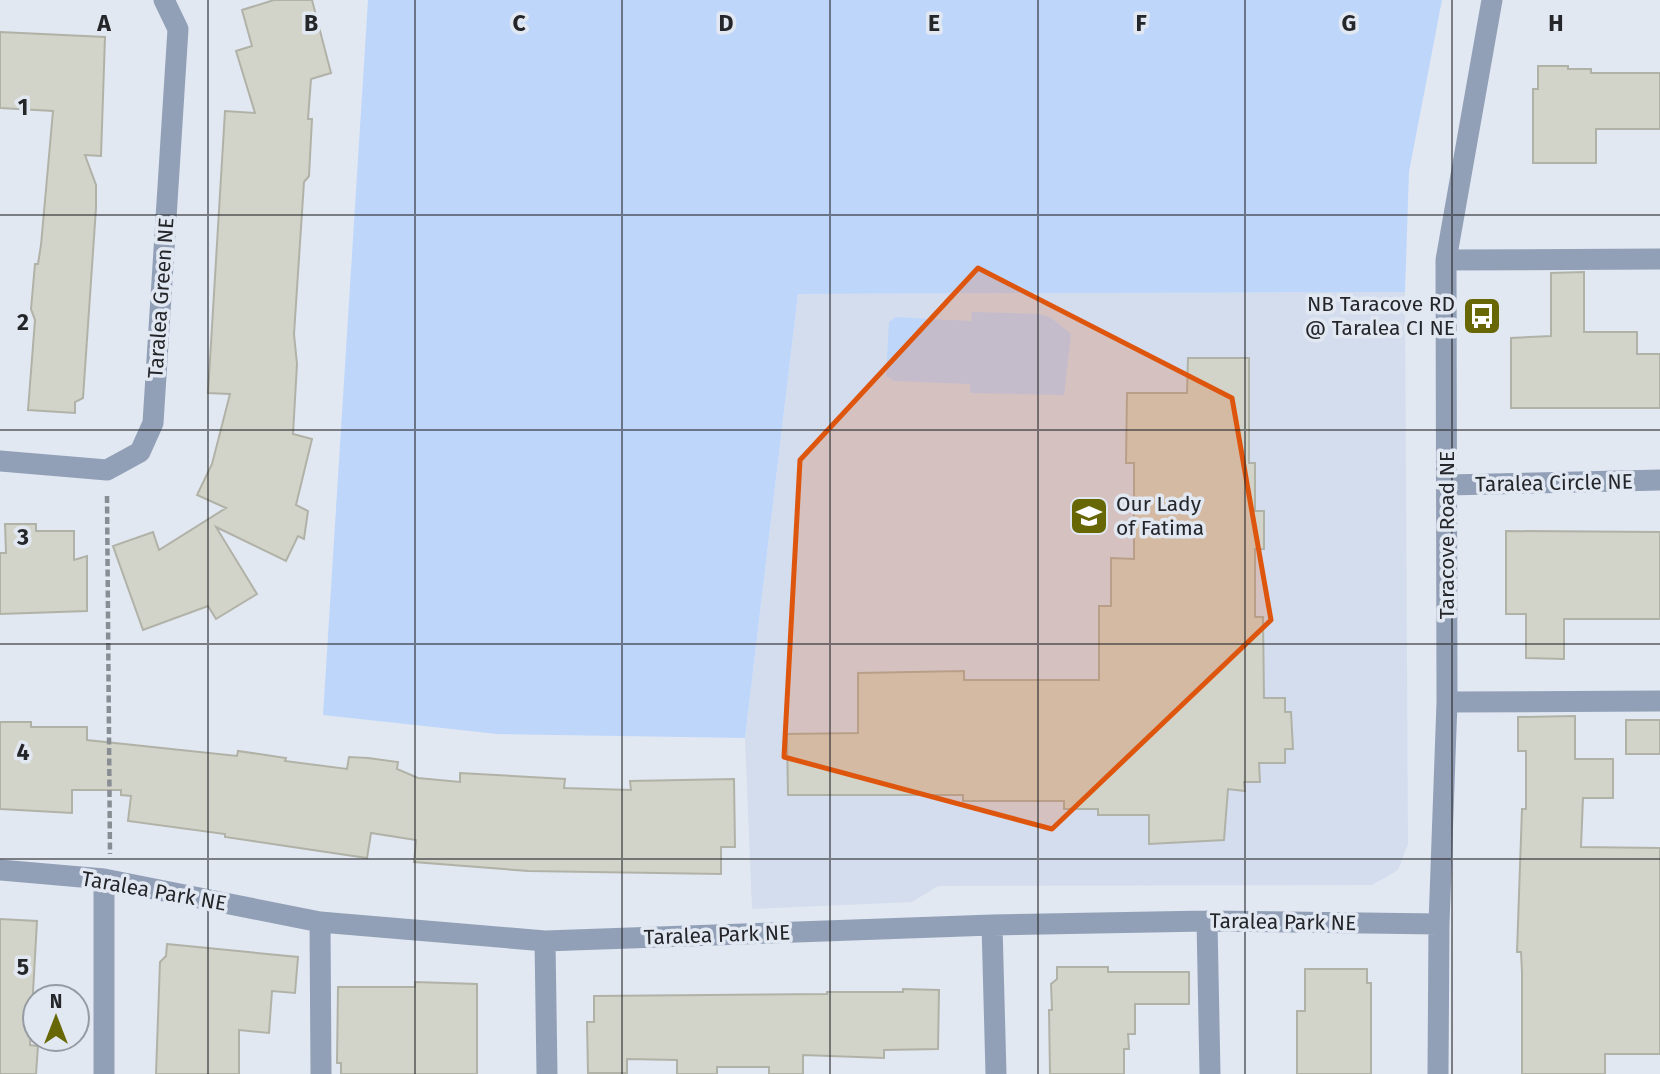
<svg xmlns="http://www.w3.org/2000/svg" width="1660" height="1074" font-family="'Fira Sans',sans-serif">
<rect width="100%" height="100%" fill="#e2e8f2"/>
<path fill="#d4dded" d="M 1405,292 L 1408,844 L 1398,870 L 1372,885 L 938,886 L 912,902 L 752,909 L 745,738 L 798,294 Z"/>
<path fill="#bfd6fb" d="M 368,0 L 1442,0 L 1409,172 L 1405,292 L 798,294 L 745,738 L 497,734 L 323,715 Z
M 972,312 L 1039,314 L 1050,317 L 1071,334 L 1064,395 L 970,393 L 970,384 L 894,381 L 886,376 L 889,322 L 896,317 L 971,321 Z"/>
<path fill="#d3d4c9" stroke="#b1b2a7" stroke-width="2" d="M 274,0 L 312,0 L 331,73 L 311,79 L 308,119 L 312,119 L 309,176 L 304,182 L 294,334 L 297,364 L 293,434 L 312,439 L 296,505 L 308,511 L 304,539 L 298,536 L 286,561 L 216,527 L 257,594 L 216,619 L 208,606 L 143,630 L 113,546 L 153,532 L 159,550 L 226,508 L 197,495 L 212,464 L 230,394 L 208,393 L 225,111 L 255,113 L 236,51 L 252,46 L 242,10 Z
M 0,32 L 105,37 L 101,156 L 85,155 L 96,185 L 96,208 L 83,398 L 75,402 L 75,413 L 28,410 L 35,320 L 31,309 L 35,264 L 38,264 L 41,245 L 53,111 L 0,108 Z
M 1538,66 L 1568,66 L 1568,69 L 1591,69 L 1591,73 L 1660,73 L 1660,129 L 1596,129 L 1596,163 L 1533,163 L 1533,89 L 1538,89 Z
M 1584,272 L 1584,332 L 1637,332 L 1637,354 L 1660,354 L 1660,408 L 1511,408 L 1511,338 L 1551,336 L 1551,273 Z
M 1188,358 L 1249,358 L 1249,463 L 1255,463 L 1255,511 L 1264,511 L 1264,549 L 1255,549 L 1255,617 L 1263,617 L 1264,698 L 1285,698 L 1285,712 L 1291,712 L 1293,749 L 1285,749 L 1285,763 L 1259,763 L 1260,782 L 1244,782 L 1245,791 L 1228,789 L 1224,840 L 1149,844 L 1149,815 L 1098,815 L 1098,809 L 1064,809 L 1064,801 L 963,801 L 963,795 L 788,795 L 787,734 L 858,733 L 858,673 L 964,671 L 964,680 L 1099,680 L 1099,606 L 1111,606 L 1111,558 L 1134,559 L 1134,463 L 1126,463 L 1127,393 L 1187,393 Z
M 5,524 L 36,524 L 36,531 L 74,531 L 74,560 L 87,556 L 87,611 L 0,614 L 0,553 L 6,553 Z
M 1506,531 L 1660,532 L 1660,619 L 1564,619 L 1564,659 L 1526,658 L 1526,614 L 1506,614 Z
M 1575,716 L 1575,759 L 1613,759 L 1613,798 L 1583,798 L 1581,847 L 1660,848 L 1660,1054 L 1605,1054 L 1605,1074 L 1522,1074 L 1522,972 L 1521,952 L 1517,952 L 1522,809 L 1526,809 L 1526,751 L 1518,751 L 1518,717 Z
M 1626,720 L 1660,720 L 1660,754 L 1626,754 Z
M 0,722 L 31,722 L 31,727 L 87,727 L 87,740 L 237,756 L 238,751 L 286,758 L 285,761 L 347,769 L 349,757 L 368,758 L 398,762 L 397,769 L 418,778 L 460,782 L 460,773 L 565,779 L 564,788 L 631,790 L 630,781 L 734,779 L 735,847 L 721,847 L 721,874 L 528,871 L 414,862 L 416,840 L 371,833 L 367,858 L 225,837 L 225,834 L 128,821 L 131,796 L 121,795 L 121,790 L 72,790 L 72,813 L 0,809 Z
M 0,919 L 37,921 L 30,1045 L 38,1046 L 36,1074 L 0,1074 Z
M 167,944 L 298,957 L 295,993 L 272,991 L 269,1033 L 239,1030 L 239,1074 L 156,1074 L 160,962 L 166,956 Z
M 1057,967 L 1108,967 L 1108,972 L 1189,972 L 1189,1004 L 1135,1004 L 1135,1034 L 1128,1034 L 1129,1049 L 1124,1049 L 1124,1074 L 1050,1074 L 1049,1010 L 1052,1010 L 1051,984 L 1057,979 Z
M 1305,969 L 1367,969 L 1367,983 L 1371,983 L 1371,1074 L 1297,1074 L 1297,1011 L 1305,1011 Z
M 415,982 L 477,984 L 477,1074 L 341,1074 L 341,1063 L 337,1063 L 338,987 L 415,987 Z
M 903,989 L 939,990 L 938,1049 L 884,1050 L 884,1058 L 803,1055 L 803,1074 L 769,1074 L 769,1067 L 717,1067 L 717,1074 L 677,1074 L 677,1060 L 627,1059 L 627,1073 L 588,1073 L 587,1022 L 594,1022 L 594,996 L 827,994 L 827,992 L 903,992 Z"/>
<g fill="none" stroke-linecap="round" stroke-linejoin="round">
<path stroke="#898e95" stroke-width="4.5" stroke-dasharray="7 3.5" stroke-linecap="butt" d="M 107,496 L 110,854"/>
<path stroke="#92a0b7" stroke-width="21" d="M 1446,260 L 1660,259
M 0,461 L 107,470 L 140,452 L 153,423 L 178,29 L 164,0
M 1447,485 L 1660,480
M 1447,702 L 1660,701
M 0,870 L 104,879 L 320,922 L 545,941 L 992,925 L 1207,921 L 1439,924
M 104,879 L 104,1074
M 1207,921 L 1210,1074
M 320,922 L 321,1074
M 992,925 L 996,1074
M 545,941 L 547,1074
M 1438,1074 L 1439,924 L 1447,702 L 1446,260 L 1492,0"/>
</g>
<path fill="#de560e" fill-opacity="0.2" stroke="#de560e" stroke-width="5" stroke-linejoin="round" d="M 978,268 L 1232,398 L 1271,620 L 1052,829 L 784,757 L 800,460 Z"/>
<path fill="none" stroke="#24262a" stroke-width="2" stroke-opacity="0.55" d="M 208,0 L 208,1074M 415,0 L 415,1074M 622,0 L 622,1074M 830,0 L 830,1074M 1038,0 L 1038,1074M 1245,0 L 1245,1074M 1452,0 L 1452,1074M 0,215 L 1660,215M 0,430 L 1660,430M 0,644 L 1660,644M 0,859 L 1660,859"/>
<defs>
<symbol id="bus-square" viewBox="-11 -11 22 22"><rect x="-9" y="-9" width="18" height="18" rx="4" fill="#676805" stroke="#e2e8f2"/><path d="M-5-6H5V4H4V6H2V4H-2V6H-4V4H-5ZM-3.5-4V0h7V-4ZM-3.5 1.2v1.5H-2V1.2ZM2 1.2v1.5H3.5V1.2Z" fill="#fff"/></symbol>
<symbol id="school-square" viewBox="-11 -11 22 22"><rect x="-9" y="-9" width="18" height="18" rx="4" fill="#676805" stroke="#e2e8f2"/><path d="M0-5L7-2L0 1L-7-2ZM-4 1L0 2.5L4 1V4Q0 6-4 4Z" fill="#fff"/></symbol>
</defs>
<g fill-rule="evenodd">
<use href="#bus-square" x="1460" y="294" width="44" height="44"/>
<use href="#school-square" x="1067" y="494" width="44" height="44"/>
</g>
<g text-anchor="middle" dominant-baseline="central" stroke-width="7" stroke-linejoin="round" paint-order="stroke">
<g font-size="21" fill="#24262a" stroke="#e2e8f2">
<text transform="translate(161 298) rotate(-86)">Taralea Green NE</text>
<text transform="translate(1554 483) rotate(-1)">Taralea Circle NE</text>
<text transform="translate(1447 535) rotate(-90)">Taracove Road NE</text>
<text transform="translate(154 891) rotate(10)">Taralea Park NE</text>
<text transform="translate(1283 922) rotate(1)">Taralea Park NE</text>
<text transform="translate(717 935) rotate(-2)">Taralea Park NE</text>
</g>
<g font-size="21" fill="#24262a" stroke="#e2e8f2" text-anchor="end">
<text x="1455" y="304">NB Taracove RD<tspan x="1455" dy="24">@ Taralea CI NE</tspan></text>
<text x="1116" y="504" text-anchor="start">Our Lady<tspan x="1116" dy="24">of Fatima</tspan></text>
</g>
</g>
<g font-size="23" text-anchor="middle" font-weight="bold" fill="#24262a" stroke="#e2e8f2" stroke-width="7" stroke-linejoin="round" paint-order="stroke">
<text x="104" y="31">A</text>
<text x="311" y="31">B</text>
<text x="519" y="31">C</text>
<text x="726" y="31">D</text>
<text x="934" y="31">E</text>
<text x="1141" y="31">F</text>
<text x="1349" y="31">G</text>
<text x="1556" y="31">H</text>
<text x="23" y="115">1</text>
<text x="23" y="330">2</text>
<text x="23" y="545">3</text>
<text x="23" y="760">4</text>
<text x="23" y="975">5</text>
</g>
<g transform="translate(56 1018)"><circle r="33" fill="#e2e8f2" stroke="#969aa2" stroke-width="2"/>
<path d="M0-5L12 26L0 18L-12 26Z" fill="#676805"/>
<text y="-10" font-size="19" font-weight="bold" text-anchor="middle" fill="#24262a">N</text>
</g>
</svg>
